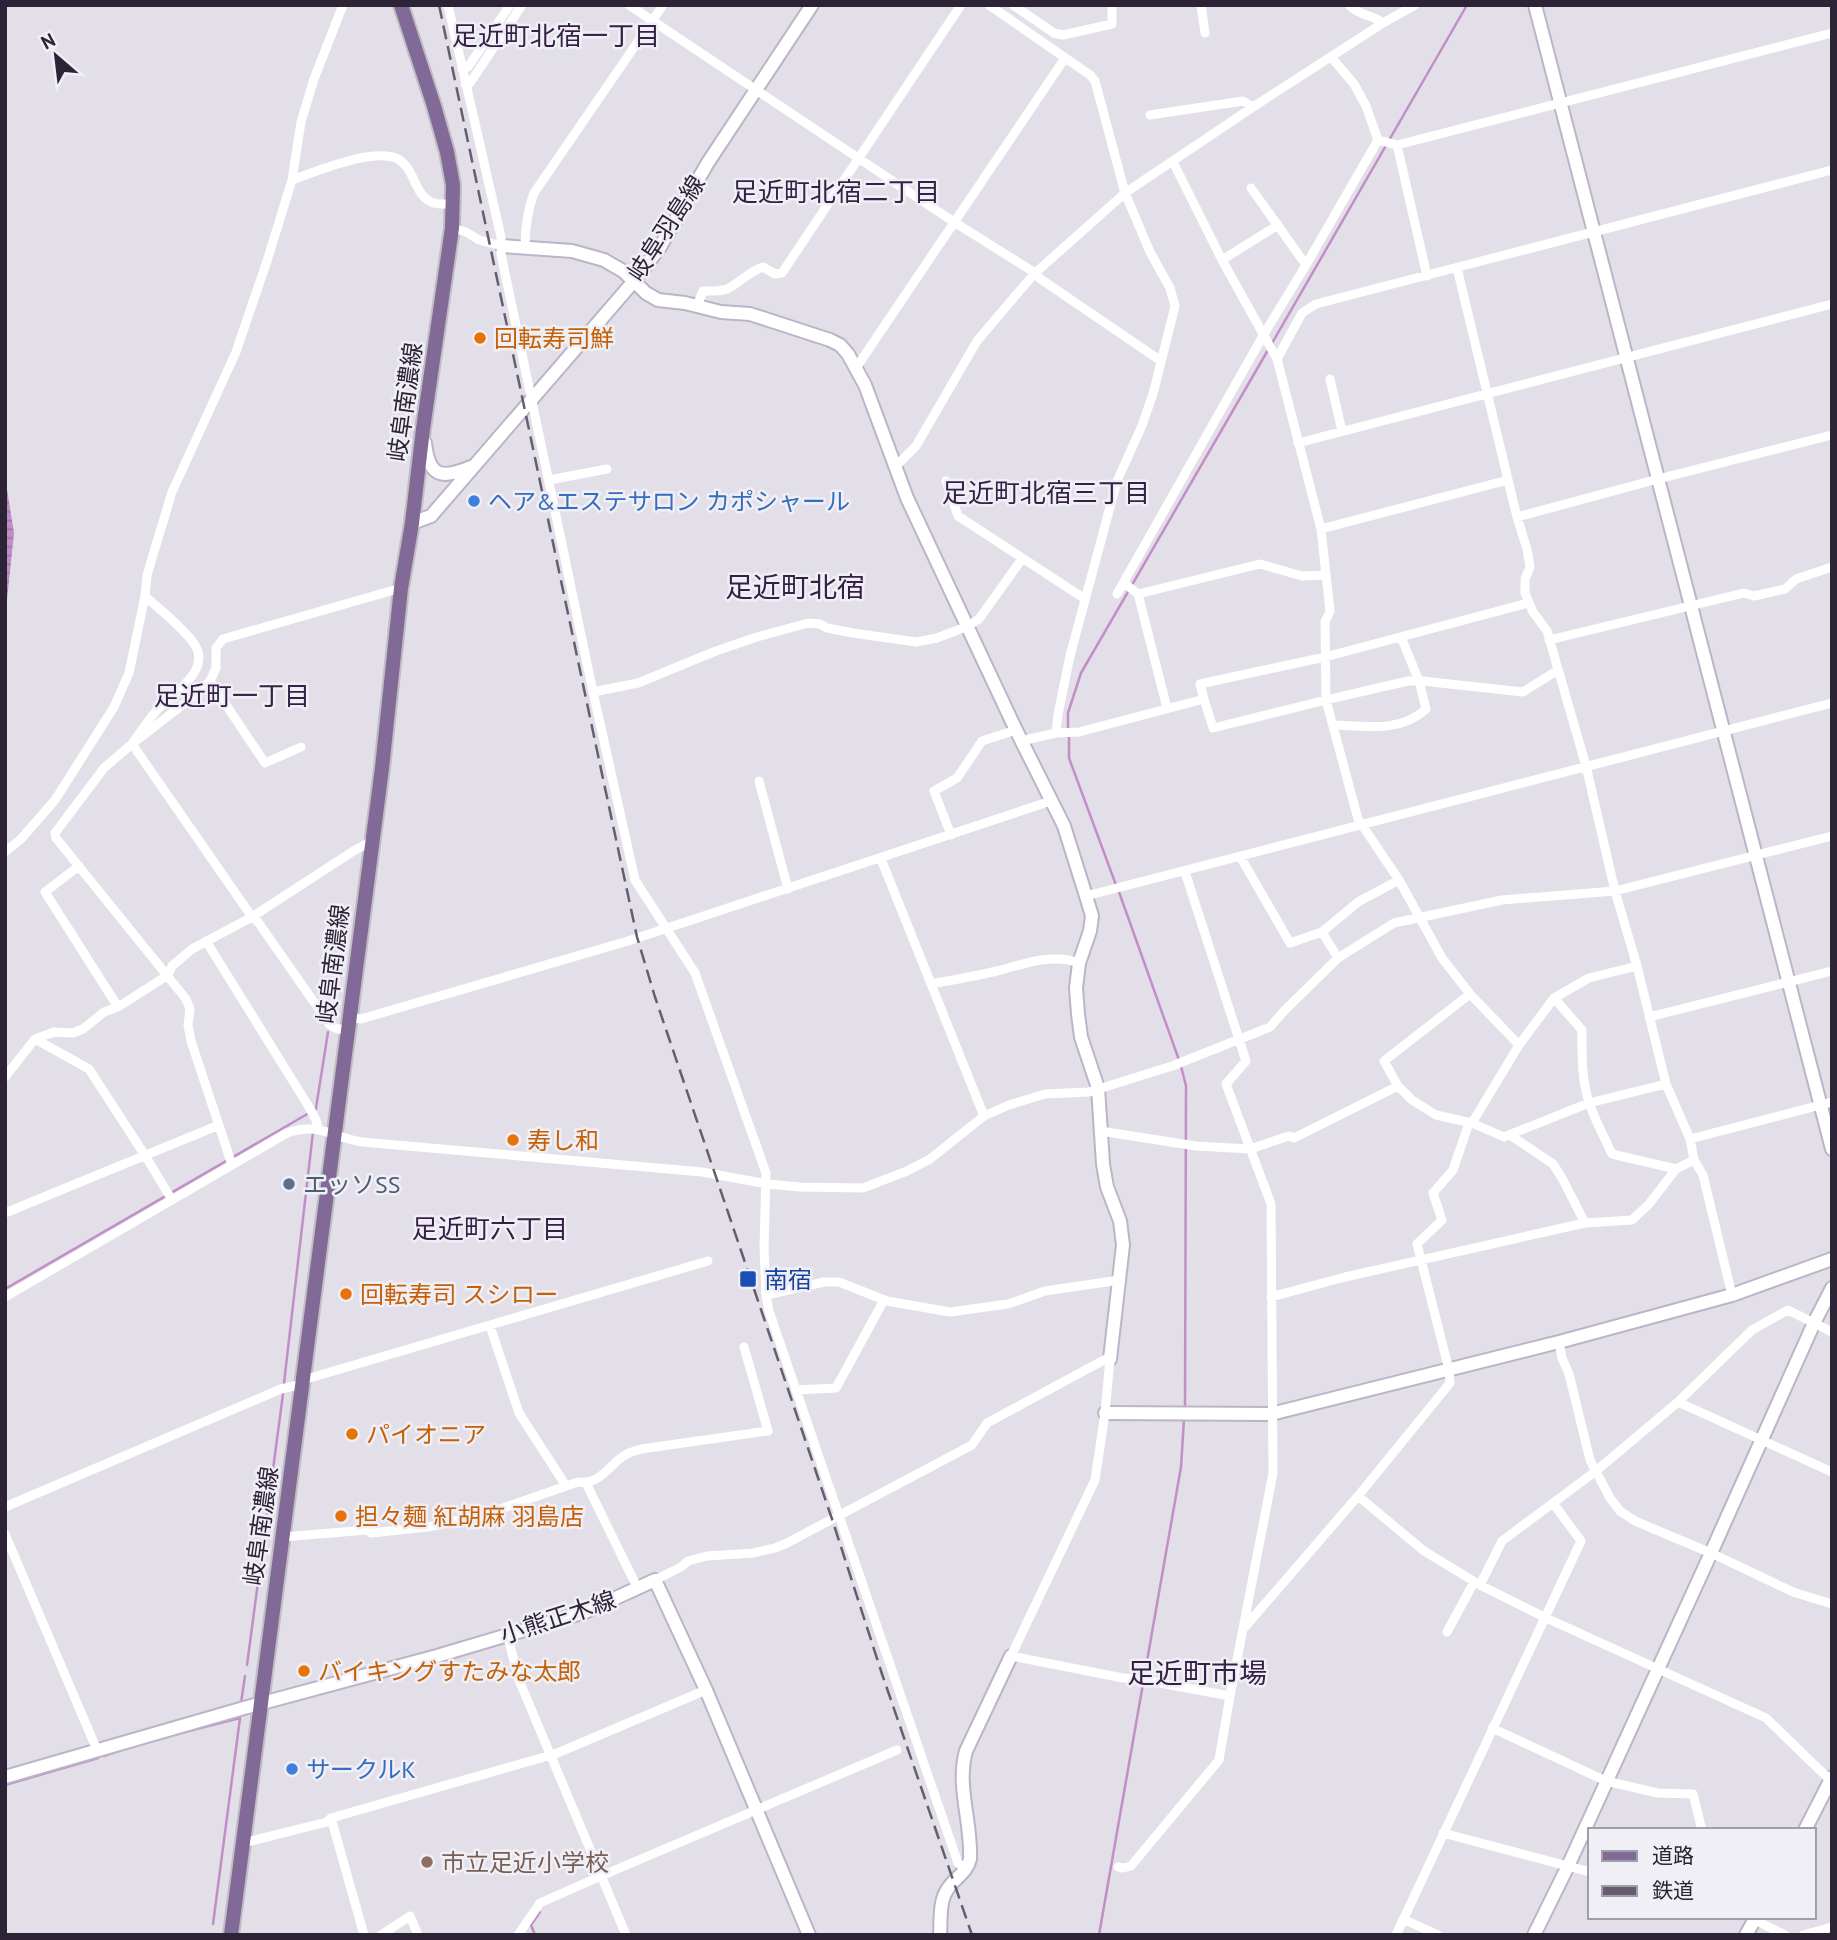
<svg xmlns="http://www.w3.org/2000/svg" width="1837" height="1940" font-family="'PT Sans','Noto Sans JP',sans-serif">
<defs>
<pattern id="water-rules" width="6" height="5" patternUnits="userSpaceOnUse" patternTransform="scale(1.75)"><rect width="6" height="5" fill="#c38ec7"/><path d="M0 2.5h6" fill="none" stroke="#9f74a2"/></pattern>
</defs>
<rect width="100%" height="100%" fill="#e2dfe8"/>
<path fill="url(#water-rules)" d="M 5,477 L 14,533 L 5,619 Z"/>
<g fill="none" stroke-linecap="round" stroke-linejoin="round">
<path stroke="#c38ec7" stroke-width="2.5" d="M 1271,345 L 1467,5
M 1068,729 L 1068,713 L 1081,673 L 1268,350
M 1069,736 L 1069,758 L 1116,885
M 1119,892 L 1179,1060
M 1181,1066 L 1186,1086 L 1185,1409
M 316,1108 L 328,1032
M 5,1289 L 316,1109
M 284,1383 L 313,1132
M 247,1665 L 283,1394
M 241,1703 L 245,1676
M 173,1735 L 240,1718 L 213,1924
M 104,1756 L 133,1746
M 5,1785 L 98,1758
M 535,1935 L 531,1925 L 540,1912
M 1099,1935 L 1181,1467 L 1184,1419"/>
<defs>
<path id="secondary" d="M 1535,5 L 1832,1149
M 502,246 L 572,251 L 604,260 L 623,271 L 646,293 L 658,300 L 685,303 L 721,312 L 750,314 L 830,340 L 840,345 L 848,354 L 865,385 L 907,498 L 1016,730 L 1064,826 L 1086,896 L 1092,916 L 1090,931 L 1079,963 L 1076,988 L 1078,1014 L 1081,1037 L 1098,1088 L 1103,1164 L 1107,1187 L 1120,1221 L 1123,1245 L 1110,1359
M 425,443 C 429,478 442,479 471,467
M 412,523 L 431,516 L 634,281 L 660,247 L 707,164 L 812,5
M 1105,1413 L 1271,1414 L 1559,1342 L 1732,1295 L 1832,1259
M 5,1777 L 244,1708 L 437,1656 L 585,1612 L 655,1580 L 706,1690 L 809,1935
M 1805,1830 L 1832,1777
M 940,1935 C 941,1921 939,1902 947,1890 C 954,1878 967,1873 970,1859 C 972,1823 956,1786 966,1751 L 1011,1656
M 1534,1935 L 1568,1866 L 1711,1553 L 1814,1323 L 1832,1288
M 1746,1935 L 1756,1917"/>
<path id="primary" d="M 231,1935 L 382,768 L 401,588 L 412,523 L 423,429 L 452,228 L 453,185 L 447,152 L 434,106 L 401,5"/>
</defs>
<use href="#secondary" stroke="#bcb4c7" stroke-width="16"/>
<use href="#primary" stroke="#c0bdc3" stroke-width="18"/>
<path stroke="#fff" stroke-width="9" d="M 448,5 L 501,237 L 501,254 L 593,692 L 635,880 L 695,973 L 766,1173 L 764,1248 L 766,1295 L 769,1311 L 958,1863 L 966,1869
M 629,5 L 954,222 L 1029,269 L 1042,280 L 1161,361
M 989,5 L 1090,75 L 1095,81 L 1125,193 L 1150,252 L 1170,288 L 1175,306 L 1153,394 L 1141,428 L 1117,481 L 1070,656 L 1058,714 L 1056,733
M 1013,5 L 1054,33 L 1063,35 L 1112,24 L 1112,5
M 1201,5 L 1205,33
M 1349,5 C 1361,17 1372,14 1383,23
M 1331,57 L 1354,84 L 1366,106 L 1378,140 L 1397,145 L 1832,33
M 462,69 L 468,67 L 510,5
M 465,84 L 470,83 L 522,5
M 1150,115 L 1243,101 L 1253,107
M 1397,145 L 1427,276
M 1173,162 L 1222,260 L 1277,359 L 1321,529 L 1330,611 L 1325,622 L 1326,700 L 1358,819 L 1399,880 L 1442,958 L 1470,994 L 1519,1045
M 292,180 C 317,171 374,147 398,159 C 415,169 414,194 431,202 C 437,205 446,204 453,204
M 1251,188 L 1306,265
M 452,228 L 466,232 L 479,240 L 502,246
M 525,248 C 525,228 527,211 534,193 L 663,5
M 1222,260 L 1278,225
M 697,306 L 703,291 C 711,291 719,292 727,289 C 740,283 749,271 763,267 L 775,274 L 782,273 L 961,5
M 1277,359 L 1302,313 L 1316,304 L 1832,170
M 856,368 L 1065,58
M 1330,379 L 1342,431
M 1298,443 L 1832,304
M 896,466 L 916,446 L 977,341 L 1034,274 L 1125,193 L 1253,107 L 1383,23 L 1415,5
M 549,480 L 607,469
M 946,481 L 958,516 L 1085,599
M 1517,517 L 1658,479 L 1832,435
M 1321,529 L 1508,480
M 1124,583 L 1138,594 L 1260,564 L 1302,576 L 1326,575
M 1117,594 L 1264,334 L 1306,265 L 1378,140
M 1138,594 L 1167,708
M 145,596 C 160,610 183,627 195,645 C 211,671 173,693 158,709 C 148,720 140,732 132,744 L 252,917 L 258,922 L 330,1025 L 335,1028 L 348,1031
M 1549,640 L 1744,593 L 1754,596 L 1785,589 L 1796,579 L 1832,567
M 210,681 L 265,763 L 301,747
M 593,692 L 638,683 L 716,651 L 757,637 L 808,623 L 820,624 L 827,628 L 853,633 L 916,642 L 937,638 L 968,626 L 979,619 L 1022,559
M 1204,699 L 1213,728 L 1326,700 L 1408,681 L 1422,681 L 1523,692 L 1558,670
M 1333,725 C 1364,726 1401,733 1426,709 L 1419,681 L 1401,637
M 1021,741 L 1056,733 L 1079,732 L 1204,699 L 1200,684 L 1325,657 L 1528,603
M 759,781 L 788,889
M 951,835 L 934,791 L 957,778 L 982,741 L 1016,730
M 5,852 L 21,839 L 55,800 L 114,707 L 129,673 L 145,596 L 147,575 L 172,492 L 236,352 L 267,261 L 292,180 L 301,122 L 314,79 L 343,5
M 1241,858 L 1290,943 L 1322,932 L 1358,902 L 1399,880
M 881,859 L 984,1116
M 79,866 L 45,892 L 118,1007
M 1086,896 L 1832,703
M 1322,932 L 1338,958
M 206,941 L 309,1107 L 316,1120 L 318,1128
M 931,984 C 953,980 975,976 997,971 C 1023,964 1053,953 1079,963
M 1554,998 L 1582,1030 C 1582,1048 1581,1067 1585,1086 C 1589,1110 1602,1132 1612,1154 L 1676,1169
M 350,1017 L 361,1019 L 628,941 L 1051,801
M 1649,1017 L 1832,971
M 35,1039 L 89,1069 L 146,1157 L 172,1200
M 5,1077 L 35,1039 L 54,1032 L 73,1033 L 83,1029 L 104,1012 L 118,1007 L 168,975 L 172,966 L 192,949 L 252,917 L 355,850 L 372,841
M 1398,1086 L 1412,1100 L 1436,1115 L 1472,1123 L 1504,1137 L 1589,1103 L 1666,1084
M 1472,1123 L 1519,1045 L 1554,998 L 1589,978 L 1637,966
M 1100,1131 L 1196,1146 L 1250,1149 L 1289,1136 L 1294,1138 L 1398,1086 L 1384,1061 L 1470,994
M 1510,1135 L 1553,1164 L 1562,1178 L 1585,1223
M 1690,1139 L 1832,1102
M 1694,1160 L 1703,1175 L 1732,1295
M 232,1165 L 191,1041 L 188,1025 L 190,1009 L 186,999 L 56,838 L 55,833 L 104,768 L 132,744 L 198,693 L 210,681 L 216,668 L 216,648 L 223,639 L 401,588
M 5,1213 L 219,1125
M 766,1295 L 824,1282 L 839,1282 L 887,1301 L 950,1312 L 1008,1304 L 1045,1291 L 1113,1281 L 1120,1282
M 5,1297 L 287,1133 C 321,1122 330,1137 362,1142 L 702,1172 L 767,1184 L 800,1187 L 863,1188 L 907,1171 L 930,1159 L 984,1116 L 1009,1105 L 1045,1094 L 1089,1092 L 1172,1066 L 1270,1027 L 1284,1011 L 1338,958 L 1394,923 L 1502,900 L 1615,891 L 1832,836
M 1271,1297 L 1345,1277 L 1585,1223 L 1632,1220 L 1649,1204 L 1676,1169 L 1694,1160 L 1690,1139 L 1666,1084 L 1637,966 L 1615,891 L 1586,766 L 1547,631 L 1533,612 L 1525,593 L 1525,579 L 1530,567 L 1527,549 L 1517,517 L 1457,268
M 490,1326 L 519,1413 L 566,1486
M 1559,1342 L 1562,1358 L 1569,1374 L 1590,1460 L 1610,1498 L 1620,1511 L 1635,1521 L 1711,1553 L 1793,1592 L 1832,1604
M 303,1380 L 708,1261
M 796,1390 L 836,1388 L 884,1300
M 1678,1402 L 1832,1472
M 586,1483 L 638,1589
M 1358,1496 L 1424,1551 L 1480,1585 L 1544,1617 L 1766,1718 L 1832,1782
M 5,1507 L 281,1389 L 303,1384
M 5,1534 L 97,1750
M 283,1537 L 367,1530 L 371,1533 L 428,1527 L 483,1515 L 578,1482 C 599,1486 610,1464 625,1455 C 629,1452 636,1451 641,1449 L 768,1431 L 744,1347
M 655,1580 L 681,1567 L 688,1561 L 707,1556 L 753,1553 L 775,1548 L 787,1543 L 972,1445 L 987,1423 L 1104,1360 L 1110,1359 L 1105,1413 L 1095,1480 L 1011,1656 L 1123,1678 L 1139,1679 L 1230,1696
M 1480,1585 L 1502,1541 L 1596,1471 L 1678,1402 L 1752,1330 L 1788,1310 L 1832,1332
M 1245,1627 L 1358,1496 L 1450,1383 L 1449,1370 L 1417,1244 L 1442,1220 L 1433,1193 L 1453,1170 L 1469,1123
M 1447,1632 L 1474,1582
M 507,1634 L 519,1680 L 626,1935
M 1492,1728 L 1606,1781 L 1658,1793 L 1693,1794 L 1702,1830
M 331,1818 L 364,1935
M 1443,1833 L 1590,1872
M 243,1843 L 327,1822 L 331,1818 L 555,1754 L 706,1690
M 1118,1867 L 1123,1868 L 1131,1866 L 1219,1760 L 1230,1696 L 1273,1473 L 1271,1204 L 1226,1084 L 1246,1061 L 1185,872
M 1751,1918 L 1785,1935
M 1403,1919 L 1438,1935
M 381,1935 L 410,1916 L 418,1935
M 518,1935 L 540,1903 L 601,1876 L 897,1750
M 1396,1935 L 1581,1541 L 1553,1503
M 1803,1935 L 1832,1927"/>
<use href="#secondary" stroke="#fff" stroke-width="12"/>
<use href="#primary" stroke="#816998" stroke-width="14"/>
<path stroke="#675d72" stroke-width="2.5" stroke-dasharray="14 7" stroke-linecap="butt" d="M 439,5 L 602,774 L 637,937 L 655,997 L 832,1519 L 882,1674 L 972,1935"/>
</g>
<g fill="#e8710a" stroke="#f1eff6" stroke-width="2.5">
<circle cx="480" cy="338" r="7"/>
<circle cx="513" cy="1140" r="7"/>
<circle cx="346" cy="1294" r="7"/>
<circle cx="352" cy="1434" r="7"/>
<circle cx="341" cy="1516" r="7"/>
<circle cx="304" cy="1671" r="7"/>
</g>
<g fill="#3f7fe0" stroke="#f1eff6" stroke-width="2.5">
<circle cx="474" cy="501" r="7"/>
<circle cx="292" cy="1769" r="7"/>
</g>
<circle fill="#5c6f8a" stroke="#f1eff6" stroke-width="2.5" cx="289" cy="1184" r="7"/>
<rect fill="#1a4fb4" stroke="#f1eff6" stroke-width="2.5" x="739" y="1270" width="18" height="18" rx="3.5"/>
<circle fill="#8d6e63" stroke="#f1eff6" stroke-width="2.5" cx="427" cy="1862" r="7"/>
<g text-anchor="middle" dominant-baseline="central" stroke-width="5" stroke-linejoin="round" paint-order="stroke">
<g font-size="24" fill="#2c2336" stroke="#f1eff6">
<text transform="translate(666 228) rotate(-57)">岐阜羽島線</text>
<text transform="translate(405 402) rotate(-82)">岐阜南濃線</text>
<text transform="translate(333 964) rotate(-83)">岐阜南濃線</text>
<text transform="translate(261 1526) rotate(-82)">岐阜南濃線</text>
<text transform="translate(558 1617) rotate(-18)">小熊正木線</text>
</g>
<g font-size="24" fill="#c56008" stroke="#f1eff6" text-anchor="start">
<text x="494" y="338">回転寿司鮮</text>
<text x="527" y="1140">寿し和</text>
<text x="360" y="1294">回転寿司 スシロー</text>
<text x="366" y="1434">パイオニア</text>
<text x="355" y="1516">担々麺 紅胡麻 羽島店</text>
<text x="318" y="1671">バイキングすたみな太郎</text>
</g>
<g font-size="24" fill="#366cbe" stroke="#f1eff6" text-anchor="start">
<text x="488" y="501">ヘア&amp;エステサロン カポシャール</text>
<text x="306" y="1769">サークルK</text>
</g>
<g font-size="24" fill="#4e5e75" stroke="#f1eff6" text-anchor="start">
<text x="303" y="1184">エッソSS</text>
</g>
<g font-size="24" fill="#164399" stroke="#f1eff6" text-anchor="start">
<text x="764" y="1279">南宿</text>
</g>
<g font-size="24" fill="#785e54" stroke="#f1eff6" text-anchor="start">
<text x="441" y="1862">市立足近小学校</text>
</g>
<g font-size="26" fill="#342145" stroke="#f1eff6">
<text x="556" y="35">足近町北宿一丁目</text>
<text x="836" y="191">足近町北宿二丁目</text>
<text x="1046" y="492">足近町北宿三丁目</text>
<text x="232" y="695">足近町一丁目</text>
<text x="490" y="1228">足近町六丁目</text>
</g>
<g font-size="28" fill="#342145" stroke="#f1eff6">
<text x="795" y="586">足近町北宿</text>
<text x="1197" y="1672">足近町市場</text>
</g>
</g>
<rect width="1837" height="1940" fill="none" stroke="#2c2336" stroke-width="14"/>
<rect x="1588" y="1828" width="228" height="91" fill="#f1eff6" stroke="#a29da9" stroke-width="2"/>
<rect x="1602" y="1851" width="35" height="10" fill="#816998" stroke="#a29da9" stroke-width="2"/>
<text x="1652" y="1863" font-size="21" fill="#2c2336">道路</text>
<rect x="1602" y="1886" width="35" height="10" fill="#675d72" stroke="#a29da9" stroke-width="2"/>
<text x="1652" y="1898" font-size="21" fill="#2c2336">鉄道</text>
<g transform="translate(56 56) rotate(332)" stroke="#f1eff6" stroke-width="5" paint-order="stroke">
<path d="M0-5L12 26L0 18L-12 26Z" fill="#2c2336"/>
<text y="-10" font-size="19" font-weight="bold" text-anchor="middle" fill="#2c2336">N</text>
</g>
</svg>
